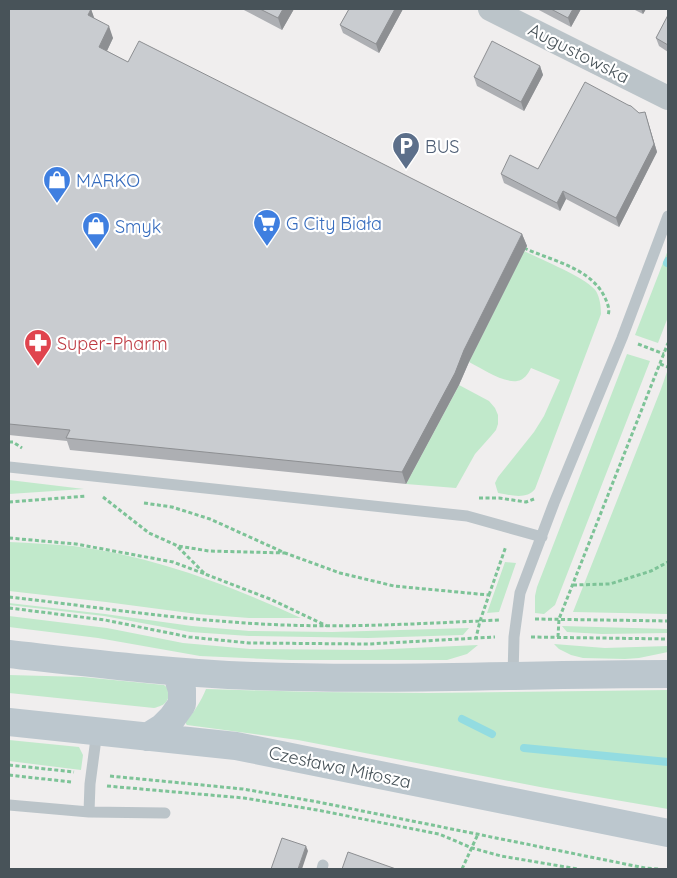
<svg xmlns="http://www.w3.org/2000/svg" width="677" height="878" font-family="Quicksand,sans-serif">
<rect width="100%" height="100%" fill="#f0eeee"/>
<path fill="#c1e9cb" d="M 668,250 L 668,317 L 658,343 L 635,335 Z
M 524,251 C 540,259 587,278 596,291 C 600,298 601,307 601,314 L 535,489 C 527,500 510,495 498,493 L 495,483 L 498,477 L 534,432 L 544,416 L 560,380 L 531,368 C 528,374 524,380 517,381 C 503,383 481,368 469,362 Z
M 627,354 L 650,361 L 555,605 L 544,614 L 535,613 L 535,596 L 537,587 Z
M 668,369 L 668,614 L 573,612 L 661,389 Z
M 459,385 L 489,401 L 495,408 L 498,415 L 498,424 L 496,430 L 491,436 L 475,454 L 456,488 L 406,484 Z
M 9,480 L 84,489 L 9,494 Z
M 9,542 C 30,543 52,544 73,546 C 153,556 229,585 301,618 L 249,618 L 197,614 L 106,602 L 9,591 Z
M 505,562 L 516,563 L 499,612 L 487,613 Z
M 9,603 L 105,614 L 192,626 L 249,631 L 332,632 L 469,628 L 463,635 L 368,638 L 249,636 L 190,632 L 104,616 L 9,605 Z
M 9,616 L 107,628 L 183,643 L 250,649 L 369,650 L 478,645 L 467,654 L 447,660 L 290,660 L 200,656 L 98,638 L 9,627 Z
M 562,626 L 668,629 L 668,633 L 602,634 L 567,632 Z
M 554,644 L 605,648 L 668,646 L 668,652 L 639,658 L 625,659 L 583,658 L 571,655 L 559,649 Z
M 9,675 L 83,677 L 164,685 L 170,690 C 168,702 166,705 154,708 L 9,693 Z
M 206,689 L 313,692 L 428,693 L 668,690 L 668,809 L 540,787 L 298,740 L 187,725 L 186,724 L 186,721 C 195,711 201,701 206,689 Z
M 9,740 L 79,747 L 83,755 L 81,770 L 9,761 Z"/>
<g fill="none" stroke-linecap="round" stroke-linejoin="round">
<path stroke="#93dce1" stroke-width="8" d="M 667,263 L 668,261
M 462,719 L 492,734
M 524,748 L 668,762"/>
<path stroke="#7dc397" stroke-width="3" stroke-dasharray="4 2.5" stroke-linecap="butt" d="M 524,248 C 552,261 593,268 606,300 C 608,305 610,310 608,315
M 638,344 L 664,354
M 660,364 L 668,367
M 9,442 L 13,442 L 22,448
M 103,497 L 149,533 L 178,546 L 209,551 L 285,553
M 479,498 L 499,498 L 526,502 L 534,499
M 9,502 L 86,496
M 144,503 L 172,507 L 210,519 L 285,553 L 340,573 L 394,586 L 489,595 L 480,621 L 476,638
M 9,538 L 76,544 L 173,562 L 205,574
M 178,547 L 205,574 L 270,599 L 327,626
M 573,585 L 610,584 L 651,571 L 668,562
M 489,595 L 506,546
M 9,597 C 88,606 166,618 246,623 C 330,629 414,624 499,620
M 9,608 L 105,620 L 189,637 L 249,643 L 369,644 L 495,637
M 535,619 L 668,621
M 531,637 L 668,639
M 558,637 L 559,619 L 668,343
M 9,765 L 74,772
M 9,775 L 71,782
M 110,776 L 243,789 L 318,802 L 645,868 L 658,869
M 107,786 L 244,798 L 317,810 L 439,834 L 472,848 L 501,856 L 578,869
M 462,869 L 478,834"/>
<path stroke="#bbc4c9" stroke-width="11" d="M 9,467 L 467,516 L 542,537
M 513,676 L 514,637 L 520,593 L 554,503 L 622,338 L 668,216
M 9,805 L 89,812 L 165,813
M 89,812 L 90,784 L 97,731
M 322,869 L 323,865"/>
<path stroke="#bbc4c9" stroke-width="24" d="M 490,9 L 668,98"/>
<path stroke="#bcc7ce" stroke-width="28" d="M 9,654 C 90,663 171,673 253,676 C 391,681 530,674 668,674
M 9,722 L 236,746 L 668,833
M 147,737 L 163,727 L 172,718 L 182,704 L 182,690 L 176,672"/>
</g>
<path fill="#adafb3" d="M 9,9 L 91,9 L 94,19 L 113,38 L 107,51 L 128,62 L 522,234 L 527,246 L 469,362 L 459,385 L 406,484 L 70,450 L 67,441 L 9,435 Z
M 242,9 L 294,9 L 282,30 Z
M 349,9 L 403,9 L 379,53 L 343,33 L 340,25 Z
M 537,9 L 581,9 L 571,27 Z
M 633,9 L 646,9 L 643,14 Z
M 668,15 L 668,52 L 659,46 L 656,38 Z
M 540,66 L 543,75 L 524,111 L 477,86 L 474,77 Z
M 628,105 L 639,113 L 645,112 L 657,152 L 619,227 L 566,199 L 560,211 L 504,183 L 501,174 L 538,169 Z"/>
<path fill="#8d8f92" d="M 91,9 L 95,20 L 88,15 Z
M 283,9 L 294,9 L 282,30 L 278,18 Z
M 395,9 L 403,9 L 379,53 L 376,44 Z
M 573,9 L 581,9 L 571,27 L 568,18 Z
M 641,9 L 646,9 L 643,14 Z
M 109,26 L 113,38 L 103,59 L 99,47 Z
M 540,66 L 543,75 L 524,111 L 521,102 Z
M 645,112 L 657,152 L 619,227 L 616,218 Z
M 563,191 L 566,199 L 560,211 L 557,203 Z
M 522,234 L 527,246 L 469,362 L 459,385 L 406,484 L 402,472 Z
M 306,846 L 308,851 L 302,869 L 298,869 Z"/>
<path fill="#c9ccd0" stroke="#8d8f92" d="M 9,9 L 91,9 L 88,15 L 109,26 L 99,47 L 128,62 L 139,41 L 522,234 L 464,350 L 455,373 L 402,472 L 66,438 L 70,430 L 9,424 Z
M 260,9 L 283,9 L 278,18 Z
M 349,9 L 395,9 L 376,44 L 340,25 Z
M 551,9 L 573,9 L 568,18 Z
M 668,15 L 668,45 L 656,38 Z
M 492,41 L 540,66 L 521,102 L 474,77 Z
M 585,82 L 628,105 L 631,106 L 639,113 L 645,112 L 654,144 L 616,218 L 563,191 L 557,203 L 501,174 L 510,155 L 538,169 Z
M 282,838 L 306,846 L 298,869 L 271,869 Z
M 348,852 L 396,869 L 342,869 Z"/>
<defs>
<symbol id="parking-pin" viewBox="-11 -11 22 30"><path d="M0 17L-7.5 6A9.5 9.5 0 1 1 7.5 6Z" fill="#5c6f8a" stroke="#fff"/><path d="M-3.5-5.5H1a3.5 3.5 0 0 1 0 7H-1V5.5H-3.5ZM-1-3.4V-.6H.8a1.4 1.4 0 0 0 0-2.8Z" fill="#fff"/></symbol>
<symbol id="shop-pin" viewBox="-11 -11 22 30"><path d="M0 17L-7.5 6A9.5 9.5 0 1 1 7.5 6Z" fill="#3f7fe0" stroke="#fff"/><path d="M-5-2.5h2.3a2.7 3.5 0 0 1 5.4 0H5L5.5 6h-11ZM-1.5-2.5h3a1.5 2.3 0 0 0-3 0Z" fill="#fff"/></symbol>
<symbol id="supermarket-pin" viewBox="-11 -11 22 30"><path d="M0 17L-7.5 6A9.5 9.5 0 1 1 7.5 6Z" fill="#3f7fe0" stroke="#fff"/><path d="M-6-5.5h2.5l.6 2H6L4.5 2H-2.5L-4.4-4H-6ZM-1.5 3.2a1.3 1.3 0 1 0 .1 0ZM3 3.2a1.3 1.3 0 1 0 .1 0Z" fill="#fff"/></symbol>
<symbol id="pharmacy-pin" viewBox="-11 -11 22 30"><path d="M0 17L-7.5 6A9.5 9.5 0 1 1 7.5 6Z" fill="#e0444e" stroke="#fff"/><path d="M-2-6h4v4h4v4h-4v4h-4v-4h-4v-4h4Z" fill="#fff"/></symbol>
</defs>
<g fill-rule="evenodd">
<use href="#parking-pin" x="390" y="130" width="32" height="43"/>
<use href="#shop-pin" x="41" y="164" width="32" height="43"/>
<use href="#supermarket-pin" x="251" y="207" width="32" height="43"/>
<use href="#shop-pin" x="80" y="210" width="32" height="43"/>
<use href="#pharmacy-pin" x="22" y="327" width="32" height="43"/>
</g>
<g text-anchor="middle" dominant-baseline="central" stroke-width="4.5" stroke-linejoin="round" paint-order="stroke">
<g font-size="18" fill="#485359" stroke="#fff">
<text transform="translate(579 53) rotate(27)">Augustowska</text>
<text transform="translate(340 767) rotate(12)">Czesława Miłosza</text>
</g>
<g font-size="18" fill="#4e5e75" stroke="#fff" text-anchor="start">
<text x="425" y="146">BUS</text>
</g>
<g font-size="18" fill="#366cbe" stroke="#fff" text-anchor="start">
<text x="76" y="180">MARKO</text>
<text x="286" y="223">G City Biała</text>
<text x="115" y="226">Smyk</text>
</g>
<g font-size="18" fill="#be3a42" stroke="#fff" text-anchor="start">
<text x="57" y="343">Super-Pharm</text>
</g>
</g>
<rect width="677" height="878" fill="none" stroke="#485359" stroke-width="20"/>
</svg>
